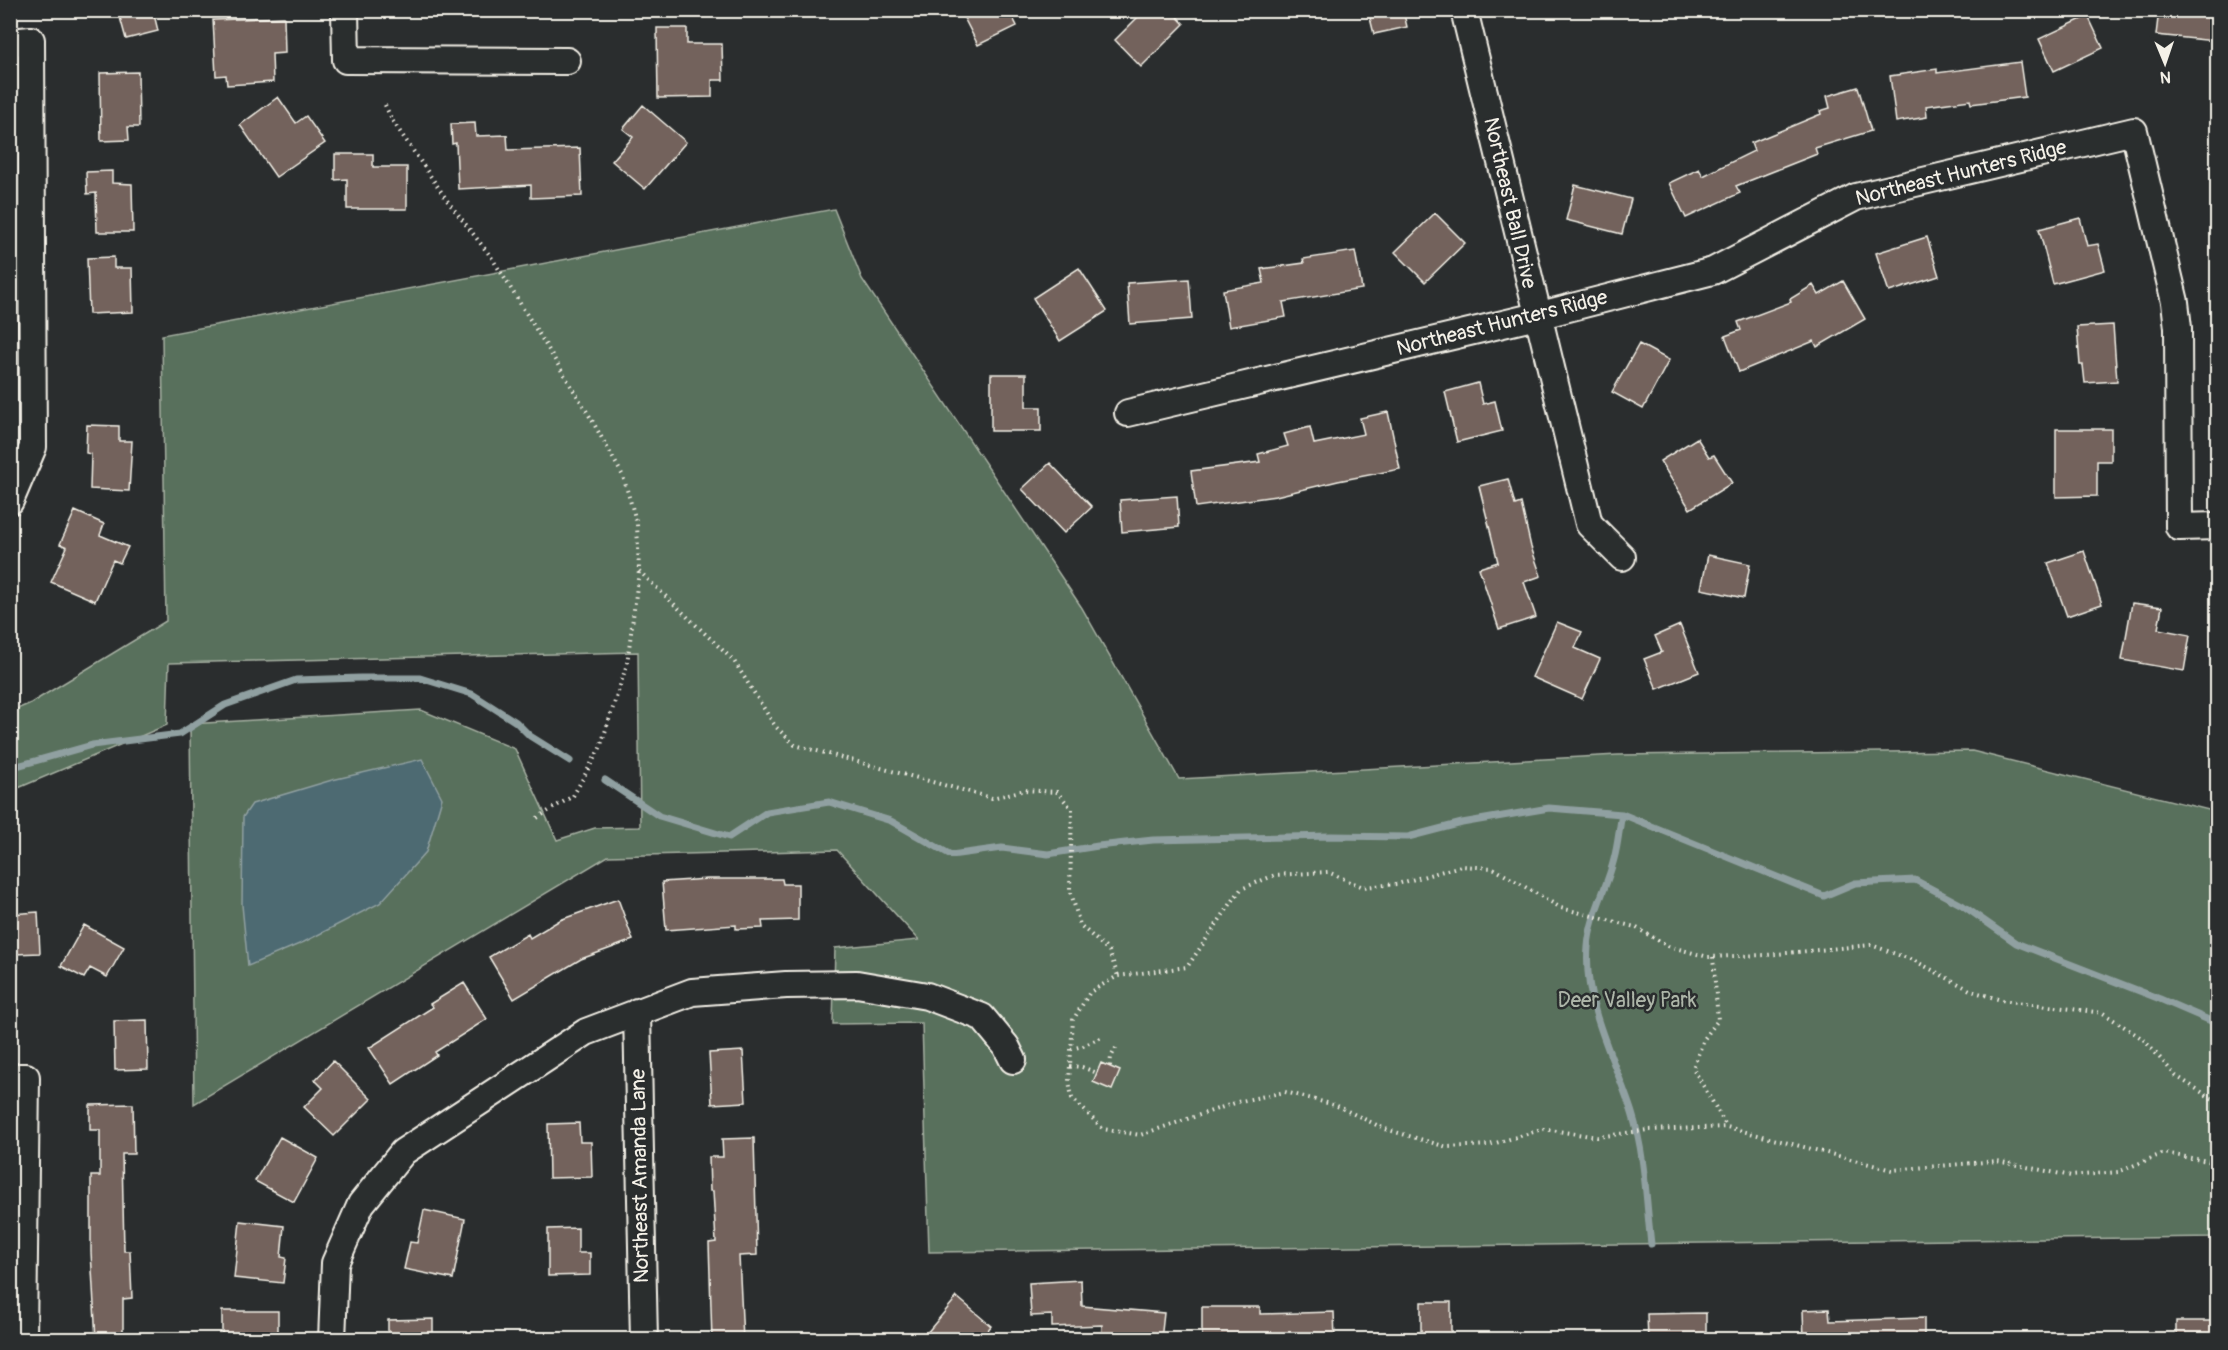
<svg xmlns="http://www.w3.org/2000/svg" width="2228" height="1350" font-family="Pangolin,sans-serif">
<rect width="100%" height="100%" fill="#2a2d2e"/>
<filter id="ink" filterUnits="userSpaceOnUse"><feTurbulence type="fractalNoise" baseFrequency=".0167" numOctaves="2"/><feDisplacementMap in="SourceGraphic" scale="12" xChannelSelector="R" yChannelSelector="G"/><feConvolveMatrix kernelMatrix="1 2 1 2 8 2 1 2 1" color-interpolation-filters="sRGB"/></filter>
<g filter="url(#ink)">
<path fill="#586f5c" stroke="#a6b0a2" stroke-width="1.5" d="M 834,209 L 862,279 L 1082,608 L 1179,779 L 1618,755 L 1972,751 L 2217,812 L 2217,1237 L 929,1252 L 922,1023 L 833,1024 L 835,948 L 919,940 L 837,850 L 608,856 L 194,1104 L 190,724 L 421,710 L 515,749 L 557,840 L 595,828 L 640,827 L 638,652 L 169,663 L 167,725 L 11,791 L 10,712 L 31,703 L 166,621 L 162,335 Z"/>
<path fill="#4d6a72" stroke="#90a0a1" stroke-width="1.5" d="M 422,759 L 442,798 L 426,852 L 380,903 L 304,942 L 248,966 L 242,905 L 243,817 L 252,804 L 332,780 Z"/>
<g fill="none" stroke-linecap="round" stroke-linejoin="round">
<path stroke="#90a0a1" stroke-width="7" d="M 10,768 L 92,745 L 180,734 L 225,705 L 296,680 L 360,678 L 420,678 L 472,694 L 516,722 L 530,736 L 570,761
M 605,780 L 659,816 L 729,837 L 767,812 L 829,802 L 891,821 L 951,855 L 1002,848 L 1048,854 L 1098,846 L 1153,840 L 1331,836 L 1408,837 L 1462,823 L 1549,808 L 1622,814 L 1824,896 L 1855,883 L 1915,880 L 1962,905 L 2016,943 L 2160,999 L 2218,1024
M 1622,814 C 1619,829 1618,845 1614,859 C 1607,888 1590,916 1588,947 C 1583,1006 1615,1059 1632,1113 C 1645,1154 1646,1201 1651,1244"/>
</g>
<path fill="#73625b" stroke="#f4f1e8" stroke-width="1.5" d="M 118,10 L 153,10 L 158,31 L 126,39 Z
M 960,10 L 1009,10 L 1017,26 L 978,45 Z
M 1145,10 L 1171,10 L 1184,24 L 1141,67 L 1115,40 Z
M 1368,10 L 1403,10 L 1407,27 L 1374,34 Z
M 2159,10 L 2217,10 L 2215,41 L 2156,35 Z
M 2088,16 L 2103,48 L 2054,71 L 2039,39 Z
M 284,17 L 285,53 L 272,54 L 273,82 L 227,85 L 226,75 L 216,76 L 213,20 Z
M 657,28 L 687,28 L 687,44 L 722,44 L 723,80 L 712,80 L 712,97 L 658,98 Z
M 2020,62 L 2025,97 L 1971,104 L 1970,100 L 1926,106 L 1927,117 L 1896,122 L 1890,76 L 1937,69 L 1937,73 Z
M 138,72 L 139,127 L 128,127 L 129,140 L 101,141 L 100,73 Z
M 1858,87 L 1871,131 L 1815,148 L 1817,154 L 1736,186 L 1740,193 L 1686,218 L 1669,183 L 1699,169 L 1703,176 L 1754,151 L 1751,143 L 1821,114 L 1820,111 L 1830,108 L 1827,96 Z
M 278,97 L 296,123 L 306,116 L 325,143 L 276,177 L 240,125 Z
M 643,105 L 686,142 L 645,189 L 612,161 L 633,137 L 623,129 Z
M 475,123 L 476,136 L 507,135 L 508,150 L 580,148 L 582,196 L 531,198 L 531,185 L 458,189 L 456,143 L 452,144 L 451,124 Z
M 335,154 L 373,154 L 373,167 L 407,167 L 407,209 L 347,209 L 347,179 L 335,180 Z
M 112,171 L 112,183 L 132,184 L 133,232 L 97,232 L 96,193 L 87,194 L 86,172 Z
M 1575,185 L 1631,199 L 1622,234 L 1566,220 Z
M 1435,213 L 1465,243 L 1425,282 L 1395,252 Z
M 2080,218 L 2087,246 L 2098,244 L 2105,270 L 2053,284 L 2039,229 Z
M 1927,237 L 1939,276 L 1889,292 L 1876,253 Z
M 1355,251 L 1362,289 L 1283,302 L 1286,317 L 1229,327 L 1223,290 L 1264,283 L 1261,269 L 1304,263 L 1303,259 Z
M 114,257 L 114,268 L 132,268 L 133,312 L 89,314 L 87,258 Z
M 1079,268 L 1107,311 L 1060,341 L 1033,298 Z
M 1189,279 L 1192,319 L 1130,324 L 1127,283 Z
M 1843,281 L 1865,319 L 1817,347 L 1814,341 L 1739,372 L 1725,336 L 1741,330 L 1738,322 L 1791,302 L 1790,299 L 1813,285 L 1819,295 Z
M 2113,325 L 2117,381 L 2085,383 L 2083,365 L 2080,365 L 2077,327 Z
M 1639,344 L 1669,360 L 1643,409 L 1612,392 Z
M 991,374 L 1026,374 L 1026,407 L 1041,407 L 1041,431 L 991,431 Z
M 1478,383 L 1483,404 L 1495,401 L 1502,431 L 1457,442 L 1445,392 Z
M 1388,412 L 1400,469 L 1338,481 L 1276,496 L 1196,507 L 1191,471 L 1260,462 L 1258,454 L 1288,446 L 1284,434 L 1310,427 L 1314,444 L 1364,434 L 1360,418 Z
M 87,425 L 119,426 L 119,441 L 132,441 L 129,491 L 90,489 L 91,454 L 86,453 Z
M 2056,429 L 2111,429 L 2111,461 L 2097,461 L 2097,496 L 2056,497 Z
M 1697,438 L 1709,457 L 1714,455 L 1732,483 L 1690,509 L 1660,461 Z
M 1050,463 L 1092,507 L 1064,533 L 1022,489 Z
M 1508,479 L 1515,505 L 1521,503 L 1531,547 L 1541,576 L 1524,582 L 1536,617 L 1499,629 L 1479,568 L 1498,562 L 1479,486 Z
M 1177,496 L 1179,527 L 1122,532 L 1120,500 Z
M 75,511 L 104,524 L 100,535 L 128,547 L 120,563 L 113,560 L 95,601 L 51,582 L 67,547 L 60,544 Z
M 2084,551 L 2102,604 L 2067,616 L 2048,563 Z
M 1708,555 L 1750,564 L 1744,598 L 1701,589 Z
M 2132,603 L 2162,607 L 2158,629 L 2190,635 L 2184,671 L 2122,660 Z
M 1557,622 L 1582,632 L 1575,648 L 1600,659 L 1582,699 L 1532,677 Z
M 1680,625 L 1699,672 L 1657,689 L 1644,659 L 1662,652 L 1655,636 Z
M 708,879 L 782,879 L 783,884 L 798,884 L 798,920 L 762,921 L 763,928 L 736,929 L 736,925 L 666,930 L 662,882 Z
M 618,899 L 633,940 L 581,959 L 514,999 L 489,957 L 528,934 L 530,938 L 560,920 Z
M 38,912 L 40,953 L 14,954 L 13,948 L 10,949 L 10,914 Z
M 84,925 L 124,947 L 107,977 L 90,968 L 84,978 L 61,966 Z
M 464,983 L 487,1019 L 435,1052 L 437,1055 L 393,1084 L 369,1048 L 433,1007 L 430,1004 Z
M 147,1020 L 148,1069 L 115,1070 L 114,1021 Z
M 743,1051 L 746,1102 L 712,1104 L 709,1053 Z
M 333,1061 L 371,1099 L 334,1136 L 304,1107 L 323,1088 L 315,1080 Z
M 1101,1063 L 1120,1071 L 1112,1090 L 1093,1082 Z
M 133,1104 L 134,1154 L 122,1154 L 124,1251 L 130,1251 L 132,1298 L 123,1299 L 123,1340 L 96,1340 L 91,1252 L 91,1176 L 100,1176 L 100,1130 L 90,1130 L 90,1105 Z
M 579,1123 L 580,1142 L 591,1142 L 592,1177 L 549,1178 L 548,1124 Z
M 280,1137 L 318,1158 L 294,1202 L 255,1181 Z
M 754,1138 L 757,1255 L 739,1256 L 743,1340 L 712,1340 L 709,1243 L 716,1242 L 713,1191 L 710,1191 L 709,1157 L 723,1157 L 722,1139 Z
M 424,1210 L 465,1219 L 453,1279 L 404,1269 L 410,1242 L 417,1243 Z
M 240,1221 L 284,1226 L 281,1257 L 286,1258 L 283,1283 L 234,1278 Z
M 578,1228 L 578,1253 L 590,1253 L 590,1275 L 548,1276 L 548,1229 Z
M 1081,1280 L 1082,1306 L 1164,1313 L 1161,1340 L 1101,1340 L 1102,1325 L 1052,1327 L 1052,1315 L 1031,1316 L 1029,1283 Z
M 957,1297 L 991,1326 L 980,1340 L 921,1340 Z
M 1421,1302 L 1451,1302 L 1451,1340 L 1421,1340 Z
M 1202,1307 L 1260,1307 L 1260,1314 L 1334,1312 L 1335,1340 L 1202,1340 Z
M 1829,1309 L 1830,1321 L 1924,1318 L 1924,1340 L 1804,1340 L 1803,1310 Z
M 222,1311 L 278,1311 L 278,1340 L 222,1340 Z
M 1706,1313 L 1706,1340 L 1648,1340 L 1647,1314 Z
M 433,1319 L 433,1340 L 388,1340 L 388,1320 Z
M 2176,1321 L 2217,1321 L 2217,1340 L 2176,1340 Z"/>
<g fill="none" stroke-linecap="round" stroke-linejoin="round">
<defs>
<path id="minor" d="M 345,10 L 346,60 L 567,61
M 1464,10 L 1589,524 L 1622,557
M 10,42 L 31,40 L 33,447 L 10,501
M 1128,413 L 1537,316 L 1713,271 L 1856,197 L 2134,131 L 2175,302 L 2178,328 L 2179,527 L 2218,526
M 637,1012 L 644,1340
M 10,1077 L 26,1077 L 23,1340
M 332,1340 L 335,1263 L 361,1204 L 403,1152 L 586,1032 L 692,992 L 786,985 L 857,984 L 927,996 L 982,1017 L 1006,1046 L 1013,1060"/>
</defs>
<use href="#minor" stroke="#f4f1e8" stroke-width="30"/>
<path stroke="#f4f1e8" stroke-width="4" stroke-dasharray="1.5 4.5" stroke-linecap="butt" d="M 385,105 L 392,120 L 449,203 L 492,258 L 589,415 L 623,476 L 637,524 L 639,571 L 627,664 L 600,748 L 573,796 L 537,818
M 639,571 L 734,661 L 775,726 L 795,745 L 992,798 L 1025,790 L 1057,792 L 1072,809 L 1070,889 L 1080,925 L 1109,951 L 1118,976
M 1713,957 L 1718,1020 L 1704,1039 L 1693,1068 L 1727,1127
M 1071,1049 L 1083,1046 L 1102,1037
M 1070,1066 L 1082,1067 L 1097,1073
M 1110,1066 L 1111,1057 L 1116,1048
M 2218,1100 L 2211,1098 L 2176,1076 L 2143,1039 L 2103,1013 L 2001,1000 L 1972,991 L 1915,961 L 1871,945 L 1766,955 L 1708,957 L 1668,946 L 1635,927 L 1561,908 L 1493,868 L 1461,866 L 1397,884 L 1363,887 L 1328,872 L 1275,875 L 1241,889 L 1187,967 L 1118,976 L 1090,992 L 1073,1020 L 1069,1081 L 1072,1098 L 1103,1129 L 1140,1135 L 1241,1101 L 1285,1092 L 1335,1105 L 1385,1129 L 1447,1147 L 1489,1145 L 1544,1129 L 1597,1137 L 1648,1130 L 1727,1127 L 1892,1170 L 1997,1161 L 2071,1176 L 2118,1172 L 2164,1153 L 2218,1163"/>
<use href="#minor" stroke="#2a2d2e" stroke-width="26"/>
</g>
</g>
<g text-anchor="middle" dominant-baseline="central" stroke-width="5" stroke-linejoin="round" paint-order="stroke">
<g font-size="21" fill="#f4f1e8" stroke="#2a2d2e">
<text transform="translate(1961 173) rotate(-14)">Northeast Hunters Ridge</text>
<text transform="translate(1510 203) rotate(77)">Northeast Ball Drive</text>
<text transform="translate(1502 323) rotate(-14)">Northeast Hunters Ridge</text>
<text transform="translate(640 1176) rotate(-91)">Northeast Amanda Lane</text>
</g>
<g font-size="21" fill="#aeb6a9" stroke="#2a2d2e">
<text x="1627" y="1000">Deer Valley Park</text>
</g>
</g>
<rect width="2228" height="1350" fill="none" stroke="#2a2d2e" stroke-width="36"/>
<rect x="18" y="18" width="2192" height="1314" fill="none" stroke="#f4f1e8" stroke-width="2" filter="url(#ink)"/>
<g transform="translate(2165 63) rotate(178)" stroke="#2a2d2e" stroke-width="4.5" paint-order="stroke">
<path d="M0-4.5L10 22L0 15L-10 22Z" fill="#f4f1e8"/>
<text y="-9" font-size="16" font-weight="bold" text-anchor="middle" fill="#f4f1e8">N</text>
</g>
</svg>
